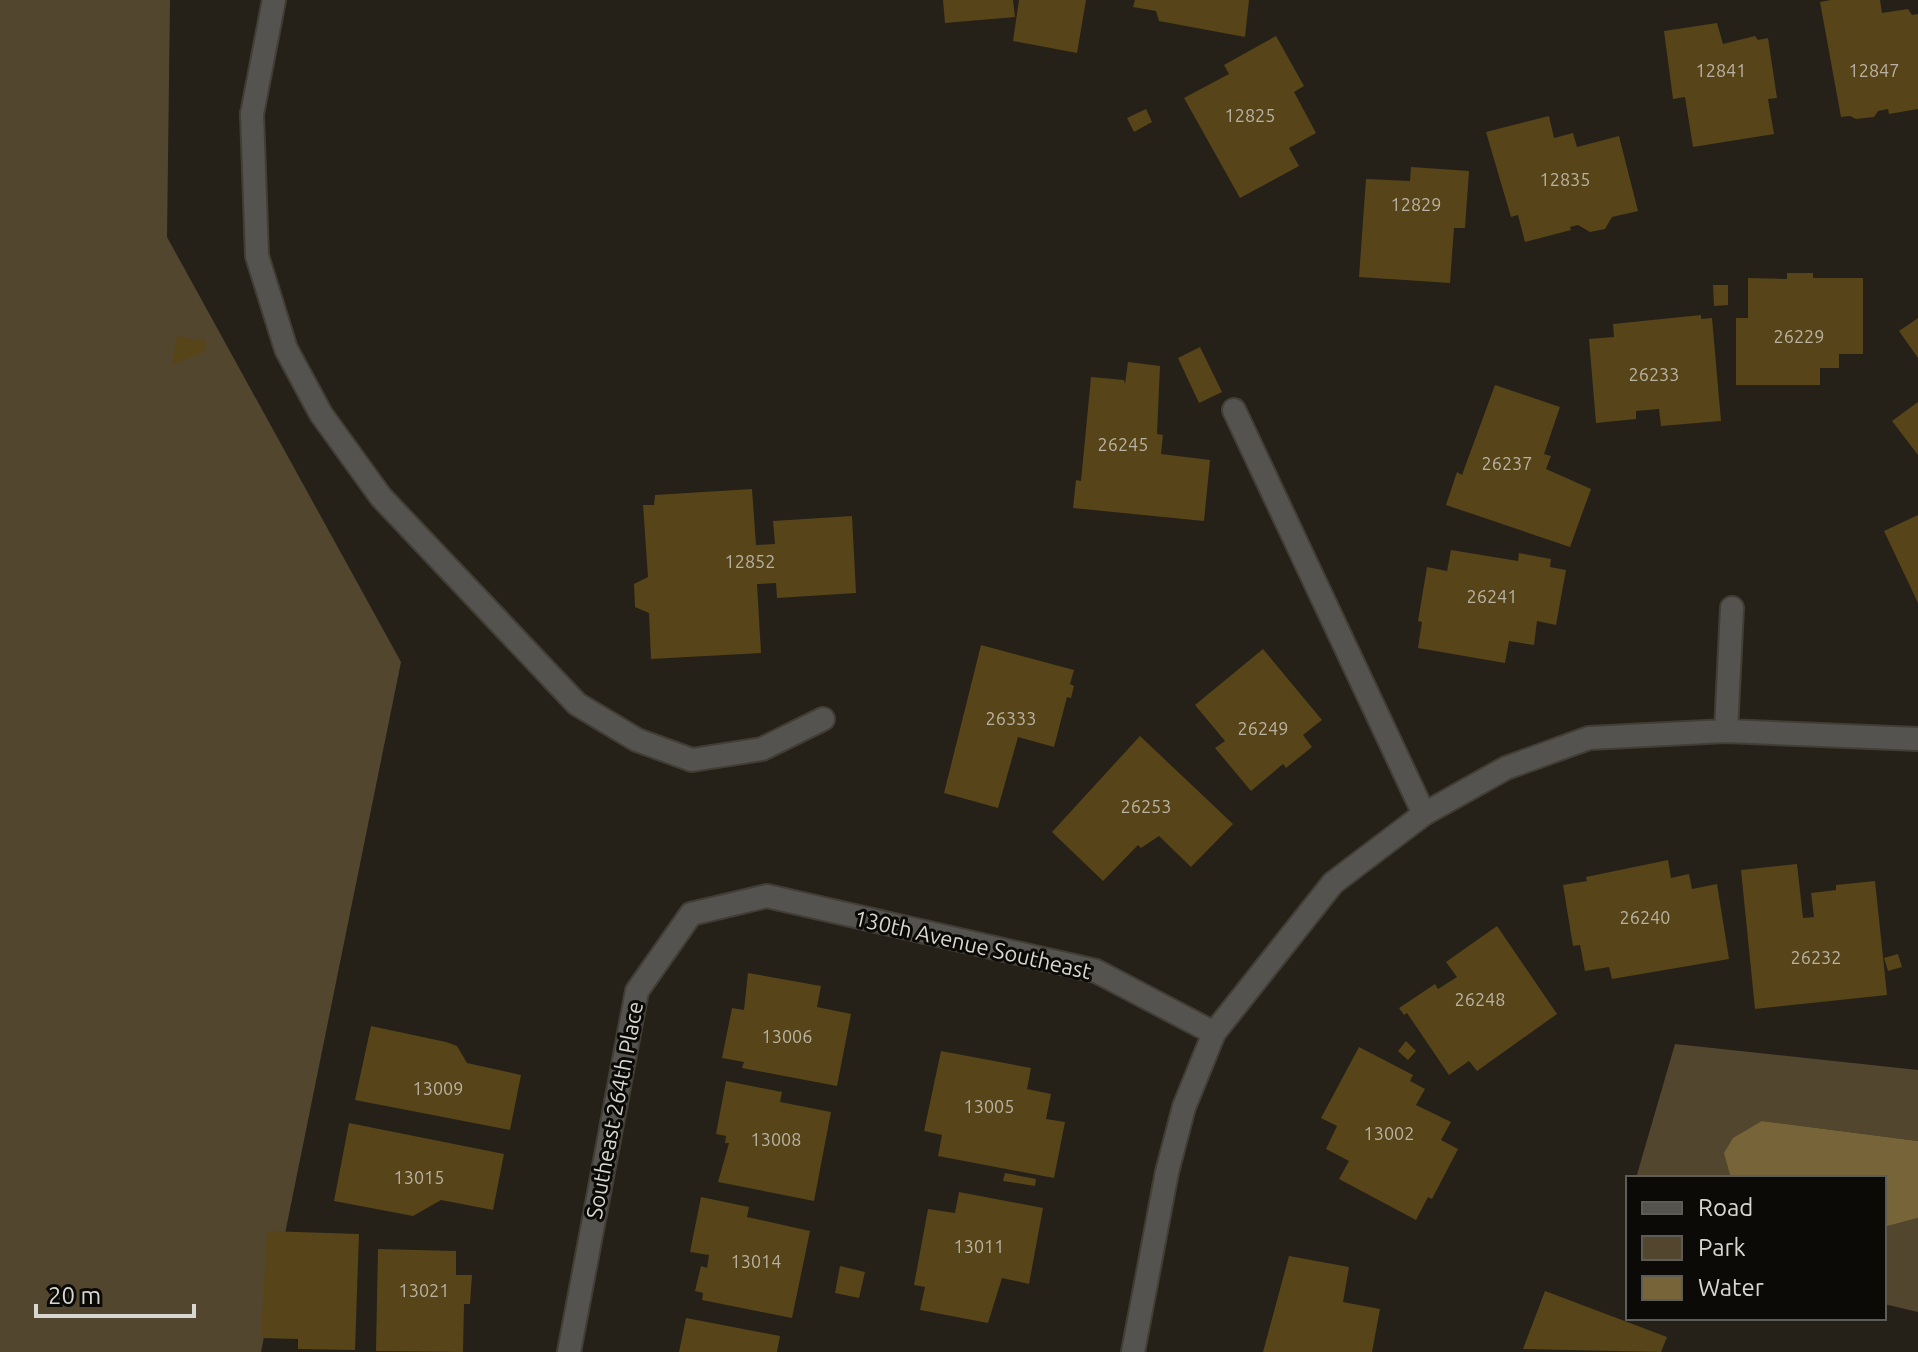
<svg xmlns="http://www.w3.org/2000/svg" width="1918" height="1352" font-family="Ubuntu,sans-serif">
<rect width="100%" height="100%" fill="#252118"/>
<path fill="#52472e" d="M 0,0 L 170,0 L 167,237 L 401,662 L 261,1352 L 0,1352 Z
M 1675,1044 L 1918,1070 L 1918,1141 L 1762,1121 L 1731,1178 L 1636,1178 Z
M 1918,1218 L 1918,1312 L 1884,1304 L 1884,1227 Z"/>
<path fill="#776439" d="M 1762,1121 L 1918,1141 L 1918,1218 L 1884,1227 L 1884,1178 L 1731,1178 L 1724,1153 L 1733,1138 Z"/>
<path fill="#574419" d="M 943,0 L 1013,0 L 1015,17 L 945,23 Z
M 1019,0 L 1086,0 L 1077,53 L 1013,41 Z
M 1135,0 L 1249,0 L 1245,37 L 1159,21 L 1156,11 L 1133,7 Z
M 1831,0 L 1880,0 L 1882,13 L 1908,9 L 1912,15 L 1918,14 L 1918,109 L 1889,114 L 1888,109 L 1878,111 L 1874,117 L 1856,119 L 1850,116 L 1841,117 L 1820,2 Z
M 1717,23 L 1723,44 L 1755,36 L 1758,40 L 1768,38 L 1777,98 L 1768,99 L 1774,134 L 1693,147 L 1685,97 L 1673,99 L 1664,31 Z
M 1276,36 L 1304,86 L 1294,92 L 1316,133 L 1289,148 L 1299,166 L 1240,198 L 1184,98 L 1229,74 L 1224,65 Z
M 1146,109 L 1152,122 L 1134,132 L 1127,118 Z
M 1549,116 L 1554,138 L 1573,133 L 1577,147 L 1619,136 L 1638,211 L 1612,217 L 1605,229 L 1590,232 L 1578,225 L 1570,227 L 1571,230 L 1525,242 L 1518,215 L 1511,217 L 1486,132 Z
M 1411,167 L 1469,171 L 1465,228 L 1454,228 L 1450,283 L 1359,277 L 1366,179 L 1410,181 Z
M 1787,273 L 1813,273 L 1813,278 L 1863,278 L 1863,354 L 1839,354 L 1839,368 L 1820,368 L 1820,385 L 1736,385 L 1736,318 L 1748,318 L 1748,278 L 1787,279 Z
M 1713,285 L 1728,285 L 1728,305 L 1714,306 Z
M 1701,315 L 1701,319 L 1712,318 L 1721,421 L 1661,426 L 1659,409 L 1636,411 L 1636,419 L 1596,423 L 1589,339 L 1614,337 L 1613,324 Z
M 1918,318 L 1918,358 L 1899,331 Z
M 177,336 L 206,341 L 204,352 L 172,365 Z
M 1200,347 L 1222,392 L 1199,403 L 1178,358 Z
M 1128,362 L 1160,366 L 1157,434 L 1163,435 L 1161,454 L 1210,460 L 1204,521 L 1073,508 L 1076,480 L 1081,481 L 1091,377 L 1124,380 L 1125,384 Z
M 1495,385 L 1560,407 L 1544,454 L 1551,456 L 1546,469 L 1591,489 L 1570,547 L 1446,505 L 1457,472 L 1462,475 Z
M 1918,402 L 1918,455 L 1892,421 Z
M 752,489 L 756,545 L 775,544 L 773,521 L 852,516 L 856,593 L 777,598 L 776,583 L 757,584 L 761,653 L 651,659 L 649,613 L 635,607 L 634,584 L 648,577 L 643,505 L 654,505 L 655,495 Z
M 1918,515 L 1918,603 L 1884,531 Z
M 1451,550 L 1518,561 L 1519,553 L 1551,559 L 1550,567 L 1566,570 L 1556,625 L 1537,621 L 1534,645 L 1509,641 L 1505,663 L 1418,648 L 1422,622 L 1418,621 L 1427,567 L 1447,571 Z
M 981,645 L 1074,670 L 1070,684 L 1074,686 L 1071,698 L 1067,697 L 1054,747 L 1018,737 L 998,808 L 944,793 Z
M 1263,649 L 1322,720 L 1303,735 L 1312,747 L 1286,768 L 1283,764 L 1251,791 L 1215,748 L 1225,741 L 1195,705 Z
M 1140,736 L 1233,824 L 1191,867 L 1159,836 L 1141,848 L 1138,845 L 1103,881 L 1052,832 Z
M 1668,860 L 1671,878 L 1689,874 L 1692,889 L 1717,884 L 1729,959 L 1612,979 L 1609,967 L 1585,971 L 1580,945 L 1573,946 L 1563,885 L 1587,881 L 1586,877 Z
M 1797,864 L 1803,918 L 1814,917 L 1811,893 L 1836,890 L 1836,885 L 1875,881 L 1887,995 L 1755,1009 L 1741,870 Z
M 1497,926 L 1557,1014 L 1477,1071 L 1469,1061 L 1449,1075 L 1407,1013 L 1404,1015 L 1399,1008 L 1435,984 L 1438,989 L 1457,977 L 1446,962 Z
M 1898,954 L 1902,967 L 1888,971 L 1884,958 Z
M 748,973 L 821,986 L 817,1007 L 851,1014 L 837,1086 L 742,1068 L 744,1062 L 722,1058 L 732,1008 L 744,1010 Z
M 371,1026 L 446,1042 L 457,1046 L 467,1063 L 521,1075 L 510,1130 L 355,1100 Z
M 1406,1041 L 1416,1051 L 1408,1060 L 1398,1051 Z
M 1359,1047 L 1413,1075 L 1410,1081 L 1425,1089 L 1416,1105 L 1451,1122 L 1441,1140 L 1458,1149 L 1432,1199 L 1428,1197 L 1416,1220 L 1339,1179 L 1349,1161 L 1326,1149 L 1337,1126 L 1321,1118 Z
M 941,1051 L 1031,1068 L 1027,1089 L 1051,1094 L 1046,1119 L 1065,1122 L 1054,1178 L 938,1156 L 942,1135 L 924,1131 Z
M 726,1081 L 782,1092 L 780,1102 L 831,1112 L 814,1201 L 718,1182 L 729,1143 L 725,1143 L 726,1136 L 716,1134 Z
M 349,1123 L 504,1154 L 493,1210 L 441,1200 L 413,1216 L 334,1201 Z
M 1005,1173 L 1036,1179 L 1035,1186 L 1003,1181 Z
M 959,1192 L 1043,1208 L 1029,1284 L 1002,1278 L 988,1323 L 920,1310 L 925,1287 L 914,1285 L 928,1209 L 955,1213 Z
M 701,1197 L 749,1207 L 747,1217 L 810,1231 L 792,1318 L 702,1300 L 703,1293 L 695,1291 L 701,1266 L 707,1268 L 709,1255 L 690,1252 Z
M 267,1231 L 359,1234 L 355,1350 L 298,1349 L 298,1339 L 261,1338 Z
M 378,1249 L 456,1251 L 456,1275 L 472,1275 L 470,1304 L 464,1304 L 463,1352 L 376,1351 Z
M 1289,1256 L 1349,1267 L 1343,1302 L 1380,1309 L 1372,1352 L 1263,1352 Z
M 840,1266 L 865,1272 L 859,1298 L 835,1293 Z
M 1545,1291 L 1667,1337 L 1661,1352 L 1523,1349 Z
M 686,1318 L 780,1336 L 777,1352 L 679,1352 Z"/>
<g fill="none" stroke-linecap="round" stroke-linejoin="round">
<defs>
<path id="service" d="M 252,114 L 257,256 L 286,349 L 321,414 L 381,497 L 577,704 L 637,740 L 692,760 L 762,749 L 823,719
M 1234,410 L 1424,814"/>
<path id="minor" d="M 252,114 L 274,0
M 1726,731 L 1732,608
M 569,1352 L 637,991 L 691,914 L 767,896 L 1096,971 L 1214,1033
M 1133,1352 L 1167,1172 L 1184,1107 L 1214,1033 L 1333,883 L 1424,814 L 1506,768 L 1589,738 L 1726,731 L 1918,739"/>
</defs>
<use href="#service" stroke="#423e35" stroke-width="26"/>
<use href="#minor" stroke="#423e35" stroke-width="26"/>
<use href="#service" stroke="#55534f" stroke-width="22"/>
<use href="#minor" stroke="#55534f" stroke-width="22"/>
</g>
<g text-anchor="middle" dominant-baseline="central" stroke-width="6" stroke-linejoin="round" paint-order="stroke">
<g font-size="18" fill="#b8b2a2">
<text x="1721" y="70">12841</text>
<text x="1874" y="70">12847</text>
<text x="1250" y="115">12825</text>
<text x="1565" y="179">12835</text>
<text x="1416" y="204">12829</text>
<text x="1799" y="336">26229</text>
<text x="1654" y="374">26233</text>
<text x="1123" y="444">26245</text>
<text x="1507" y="463">26237</text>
<text x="750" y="561">12852</text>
<text x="1492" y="596">26241</text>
<text x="1011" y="718">26333</text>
<text x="1263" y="728">26249</text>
<text x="1146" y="806">26253</text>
<text x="1645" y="917">26240</text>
<text x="1816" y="957">26232</text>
<text x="1480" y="999">26248</text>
<text x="787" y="1036">13006</text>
<text x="438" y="1088">13009</text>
<text x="989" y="1106">13005</text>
<text x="1389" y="1133">13002</text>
<text x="776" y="1139">13008</text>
<text x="419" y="1177">13015</text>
<text x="979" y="1246">13011</text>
<text x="756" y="1261">13014</text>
<text x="424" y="1290">13021</text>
</g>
<g font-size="22" fill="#d8d6d0" stroke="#0c0a07">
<text transform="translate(973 944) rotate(13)">130th Avenue Southeast</text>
<text transform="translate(614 1110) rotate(-79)">Southeast 264th Place</text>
</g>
</g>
<rect x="1626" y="1176" width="260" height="144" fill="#0c0a07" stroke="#5e5c57" stroke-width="2"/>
<rect x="1642" y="1202" width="40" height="12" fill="#55534f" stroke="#5e5c57" stroke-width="2"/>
<text x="1698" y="1216" font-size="24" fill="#d8d6d0">Road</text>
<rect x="1642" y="1236" width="40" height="24" fill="#52472e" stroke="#5e5c57" stroke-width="2"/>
<text x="1698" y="1256" font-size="24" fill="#d8d6d0">Park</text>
<rect x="1642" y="1276" width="40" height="24" fill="#776439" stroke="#5e5c57" stroke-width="2"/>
<text x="1698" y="1296" font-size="24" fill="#d8d6d0">Water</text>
<path d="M36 1304v12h158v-12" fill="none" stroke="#d8d6d0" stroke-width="4"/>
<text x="48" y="1304" font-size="24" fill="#d8d6d0" stroke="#0c0a07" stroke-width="6" paint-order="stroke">20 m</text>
</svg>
